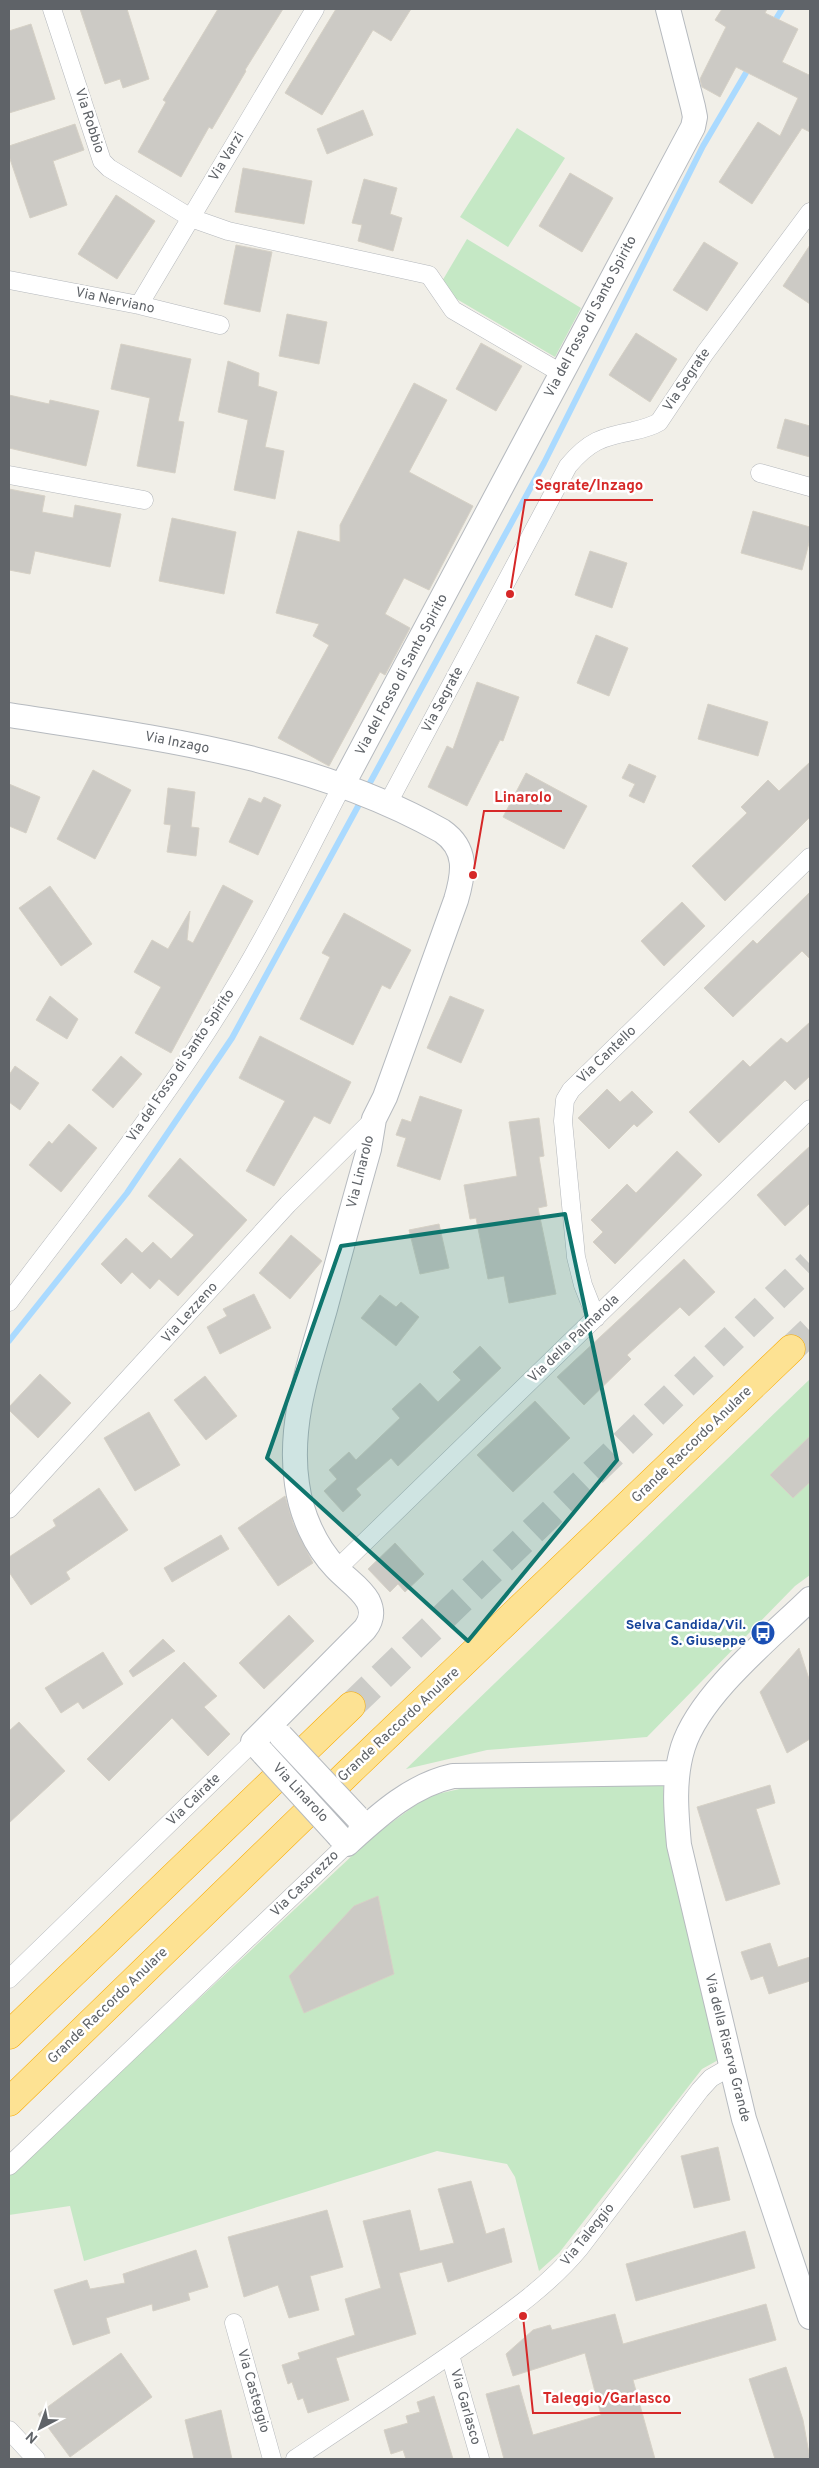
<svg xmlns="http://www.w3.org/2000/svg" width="819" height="2468" font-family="Overpass,sans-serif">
<rect width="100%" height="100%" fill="#f1efe8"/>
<path fill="#c5e8c5" d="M 517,128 L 565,158 L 508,247 L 460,217 Z
M 467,239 L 581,308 L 555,357 L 438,288 Z
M 810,1379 L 810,1575 L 795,1586 L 647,1737 L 487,1750 L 406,1769 Z
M 663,1779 L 667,1842 L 720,2059 L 702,2069 L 559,2253 L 539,2271 L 515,2177 L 507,2164 L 437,2151 L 84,2261 L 70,2206 L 9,2215 L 9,2176 L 355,1853 L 380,1831 L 428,1796 L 482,1784 Z"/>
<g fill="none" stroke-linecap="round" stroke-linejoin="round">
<path stroke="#aadaff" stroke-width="6" d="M 773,24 L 782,9
M 366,790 L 544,463 L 703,146 L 750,66
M 9,1341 L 127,1193 L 232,1038 L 362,799"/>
</g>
<path fill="#cccac5" stroke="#d6d1c6" d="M 80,9 L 127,9 L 149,79 L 123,88 L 120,79 L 105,84 Z
M 218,9 L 283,9 L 245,70 L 246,71 L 212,129 L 209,127 L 181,177 L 138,152 L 166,102 L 163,100 Z
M 336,9 L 411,9 L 391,41 L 373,30 L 322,115 L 285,93 Z
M 722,9 L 767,9 L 765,13 L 798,29 L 782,62 L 809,75 L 810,73 L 810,132 L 802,128 L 752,204 L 719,182 L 758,122 L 780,136 L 798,98 L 736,67 L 720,97 L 702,87 L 700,79 L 726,27 L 715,20 Z
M 31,24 L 55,99 L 9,113 L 9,31 Z
M 363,110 L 373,135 L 327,154 L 317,129 Z
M 75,124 L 84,150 L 53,161 L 67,205 L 30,218 L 9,156 L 9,146 Z
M 243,168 L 312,181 L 304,224 L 235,212 Z
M 570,173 L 613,198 L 582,252 L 539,226 Z
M 364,179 L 397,188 L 390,214 L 402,218 L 393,251 L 358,241 L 362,225 L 352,223 Z
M 116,195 L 155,221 L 117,279 L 78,254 Z
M 704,242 L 738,263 L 707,311 L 673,290 Z
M 236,245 L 272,252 L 260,312 L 224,304 Z
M 810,245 L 810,304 L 783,286 Z
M 287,314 L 327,322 L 319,364 L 279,356 Z
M 636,333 L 677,359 L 650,402 L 609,375 Z
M 481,343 L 522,366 L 496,411 L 456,389 Z
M 121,344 L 191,359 L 178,421 L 184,422 L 175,473 L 137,466 L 150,398 L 111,389 Z
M 228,361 L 259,373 L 258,386 L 277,392 L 265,447 L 284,451 L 275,499 L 234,490 L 248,420 L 218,412 Z
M 414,383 L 447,400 L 409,472 L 473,506 L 429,590 L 404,578 L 385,614 L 410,628 L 385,675 L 380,672 L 329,766 L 278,738 L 329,645 L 313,636 L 319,624 L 276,613 L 298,531 L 340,542 L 340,525 Z
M 9,395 L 49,404 L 50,400 L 99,411 L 86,466 L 9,448 Z
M 785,419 L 810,426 L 810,457 L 777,448 Z
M 9,489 L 45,496 L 42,512 L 73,518 L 75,505 L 121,514 L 110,567 L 35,551 L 30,574 L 9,570 Z
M 753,511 L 810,527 L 810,539 L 802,570 L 741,553 Z
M 172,518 L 236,532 L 224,594 L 159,581 Z
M 590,551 L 627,563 L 612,608 L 575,595 Z
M 596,635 L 628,648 L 609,696 L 577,683 Z
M 477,682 L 519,697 L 503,741 L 500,740 L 467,806 L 428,787 L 447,746 L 453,749 Z
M 708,704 L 768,722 L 758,756 L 698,739 Z
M 810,762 L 810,817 L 725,901 L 692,866 L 747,813 L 741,807 L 768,780 L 779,791 Z
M 629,764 L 656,776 L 644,803 L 629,796 L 635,784 L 622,778 Z
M 93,770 L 131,790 L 95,859 L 57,839 Z
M 526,773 L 587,806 L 564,849 L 503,817 Z
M 9,784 L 40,797 L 26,833 L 9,826 Z
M 168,788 L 195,792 L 191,827 L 199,828 L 196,856 L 167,852 L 171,825 L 164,824 Z
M 264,797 L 281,805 L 258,855 L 229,842 L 249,798 L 261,803 Z
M 223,885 L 253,901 L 171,1053 L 135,1033 L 161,987 L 134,972 L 152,940 L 168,949 L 190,911 L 187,940 L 193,943 Z
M 50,886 L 92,944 L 61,966 L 19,908 Z
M 810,892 L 810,959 L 802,951 L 733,1017 L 704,988 L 753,940 L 757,944 Z
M 682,902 L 705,926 L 664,966 L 641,941 Z
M 344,913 L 411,950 L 390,989 L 382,985 L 353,1045 L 300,1019 L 330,957 L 322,953 Z
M 50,996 L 78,1019 L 67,1039 L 36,1020 Z
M 450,996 L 484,1010 L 461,1063 L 427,1048 Z
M 810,1022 L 810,1076 L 795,1090 L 785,1080 L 719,1143 L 689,1112 L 743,1060 L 750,1067 L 781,1038 L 787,1043 Z
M 260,1036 L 351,1082 L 330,1124 L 314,1116 L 274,1186 L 246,1171 L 285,1101 L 239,1078 Z
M 121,1056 L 142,1074 L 113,1108 L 92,1090 Z
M 15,1066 L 39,1083 L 20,1110 L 9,1102 L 9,1075 Z
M 607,1089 L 620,1102 L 632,1091 L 653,1112 L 637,1127 L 634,1124 L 609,1149 L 578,1118 Z
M 420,1096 L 462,1110 L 440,1180 L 397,1166 L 406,1138 L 396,1135 L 402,1119 L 411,1122 Z
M 539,1118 L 544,1156 L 539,1157 L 547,1206 L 538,1208 L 556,1294 L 509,1303 L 504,1276 L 488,1279 L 476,1218 L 470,1219 L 464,1185 L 517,1176 L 509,1122 Z
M 69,1124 L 97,1148 L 61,1192 L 29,1165 L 49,1141 L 52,1144 Z
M 810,1146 L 810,1203 L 785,1226 L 757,1195 Z
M 677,1151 L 702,1175 L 615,1264 L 593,1242 L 603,1232 L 591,1220 L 627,1184 L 636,1193 Z
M 180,1158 L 247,1220 L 178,1296 L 159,1279 L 150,1289 L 132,1272 L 121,1284 L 101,1264 L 126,1238 L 142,1253 L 153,1242 L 171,1259 L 194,1235 L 148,1196 Z
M 439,1224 L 449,1268 L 420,1274 L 409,1230 Z
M 291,1235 L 322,1261 L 290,1299 L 259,1273 Z
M 684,1259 L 715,1292 L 689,1316 L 680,1307 L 627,1355 L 631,1359 L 584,1405 L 557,1377 Z
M 254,1294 L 271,1328 L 220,1354 L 207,1327 L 227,1316 L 223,1309 Z
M 380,1295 L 396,1307 L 401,1302 L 419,1317 L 396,1346 L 361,1318 Z
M 480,1346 L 501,1368 L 398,1466 L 391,1458 L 356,1489 L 361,1495 L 343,1512 L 324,1491 L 337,1479 L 329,1470 L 349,1452 L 356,1460 L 400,1418 L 392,1409 L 420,1383 L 438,1402 L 461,1380 L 453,1372 Z
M 40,1374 L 71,1403 L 38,1438 L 9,1410 L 9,1407 Z
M 205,1376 L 237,1416 L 206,1440 L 174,1400 Z
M 535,1401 L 570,1438 L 513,1492 L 477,1455 Z
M 149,1412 L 180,1465 L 135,1491 L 104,1438 Z
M 810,1436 L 810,1482 L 793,1498 L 770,1475 Z
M 99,1488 L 128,1530 L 66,1572 L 70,1579 L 31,1605 L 9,1572 L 9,1557 L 56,1526 L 53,1520 Z
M 285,1496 L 293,1523 L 313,1563 L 278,1586 L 238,1528 Z
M 221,1535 L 229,1549 L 172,1582 L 164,1568 Z
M 395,1543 L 424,1574 L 405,1592 L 398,1584 L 390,1592 L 368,1569 Z
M 289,1615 L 314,1641 L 264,1689 L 239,1663 Z
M 163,1639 L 175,1651 L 133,1677 L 129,1671 Z
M 799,1648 L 810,1682 L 810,1739 L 787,1753 L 760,1692 Z
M 103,1652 L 123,1684 L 83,1709 L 78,1702 L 61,1713 L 45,1688 Z
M 184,1662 L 217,1696 L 204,1707 L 230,1734 L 208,1756 L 172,1718 L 109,1781 L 87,1759 Z
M 19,1722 L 65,1771 L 9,1823 L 9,1731 Z
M 770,1785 L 775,1803 L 756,1809 L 780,1884 L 726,1901 L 697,1807 Z
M 378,1896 L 394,1974 L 304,2013 L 289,1976 L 354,1906 Z
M 770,1943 L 778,1967 L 810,1957 L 810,1981 L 769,1994 L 763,1976 L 751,1980 L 741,1952 Z
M 718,2147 L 730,2200 L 694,2208 L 681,2156 Z
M 471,2181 L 486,2234 L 504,2228 L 512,2262 L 448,2282 L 442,2262 L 399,2273 L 416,2334 L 336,2358 L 349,2400 L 308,2413 L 303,2398 L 298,2400 L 292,2382 L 288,2384 L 282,2365 L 300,2359 L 298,2353 L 355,2335 L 345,2299 L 381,2288 L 363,2221 L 410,2210 L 420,2251 L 454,2243 L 438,2189 Z
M 327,2210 L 343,2267 L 310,2276 L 319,2310 L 289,2318 L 278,2285 L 244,2297 L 228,2237 Z
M 745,2231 L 755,2268 L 636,2301 L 626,2264 Z
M 196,2250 L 208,2287 L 188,2293 L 190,2300 L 153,2311 L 152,2304 L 106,2318 L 110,2333 L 73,2345 L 54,2290 L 87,2280 L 90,2289 L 125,2283 L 123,2274 Z
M 766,2304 L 776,2340 L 633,2380 L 655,2459 L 504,2459 L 486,2394 L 519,2385 L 533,2435 L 601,2415 L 585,2353 L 513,2376 L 506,2354 L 533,2330 L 550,2325 L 552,2330 L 615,2314 L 623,2344 Z
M 121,2353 L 152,2397 L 70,2457 L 38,2414 Z
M 786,2367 L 803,2420 L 810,2459 L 775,2459 L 749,2379 Z
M 434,2396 L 453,2459 L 406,2459 L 403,2450 L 391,2454 L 384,2430 L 408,2423 L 406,2416 L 420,2412 L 417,2402 Z
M 221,2410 L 232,2459 L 194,2459 L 185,2420 Z"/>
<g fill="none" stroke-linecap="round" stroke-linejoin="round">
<path stroke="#ccccc8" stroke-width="28" stroke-dasharray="28 14" stroke-linecap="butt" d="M 791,1349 L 810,1331
M 351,1706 L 810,1264"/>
<defs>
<path id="street" d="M 52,9 L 102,161 L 109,168 L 191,218 L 228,231 L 429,275 L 453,310 L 561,373
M 9,280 L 139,305 L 220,325
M 139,305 L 315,9
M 760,473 L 810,487
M 9,475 L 144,500
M 387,805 L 568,466 C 589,441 602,437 633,431 C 642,429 651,427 659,422 L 705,353 L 810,212
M 9,1302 C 80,1208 155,1115 218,1014 C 265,941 303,861 343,784
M 596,1318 L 583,1285 L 576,1257 L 563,1121 L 565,1100 L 571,1090 L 810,857
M 9,1509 L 288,1204 L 374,1119
M 337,1569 L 810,1109
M 9,1979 L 253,1742
M 9,2166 L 347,1844
M 234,2323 L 272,2459
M 450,2355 L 480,2459
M 9,2430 L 36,2459
M 295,2459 C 353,2420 413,2381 471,2340 C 509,2313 549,2285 579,2249 L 700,2090 L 711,2078 L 730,2067"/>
<path id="secondary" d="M 9,715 C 156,738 309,756 442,831 C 468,849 464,873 456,900 L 385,1097 L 374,1119 L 369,1149 C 354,1202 339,1256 325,1309 C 309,1365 288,1425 297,1484 C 301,1514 315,1546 336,1568 C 346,1579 361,1588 368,1601 C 373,1611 372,1620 365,1629 L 253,1742 L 264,1754
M 343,784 L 693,127 L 695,117 L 693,107 L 668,9
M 810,1599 C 770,1638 700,1694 683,1747 C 673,1779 676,1812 679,1845 L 744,2119 L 810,2317
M 339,1836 L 347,1844 C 378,1816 411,1785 453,1776 L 677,1773"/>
<path id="highway" d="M 9,2035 L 351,1706
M 9,2102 L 348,1773 L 791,1349"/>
</defs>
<use href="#street" stroke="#b5b8bc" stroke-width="19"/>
<use href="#secondary" stroke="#b6babf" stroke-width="26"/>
<use href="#highway" stroke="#f9ab00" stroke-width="29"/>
<use href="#street" stroke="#fff" stroke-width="18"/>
<use href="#secondary" stroke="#fff" stroke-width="24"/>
<use href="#highway" stroke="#fde293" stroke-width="28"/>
<defs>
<path id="secondary-bridge" d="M 281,1736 L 357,1817
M 264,1754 L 339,1836"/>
</defs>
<use href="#secondary-bridge" stroke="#b6babf" stroke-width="26" stroke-linecap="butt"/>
<use href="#secondary-bridge" stroke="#fff" stroke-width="24"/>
</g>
<path fill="#0f766e" fill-opacity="0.2" stroke="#0f766e" stroke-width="4" stroke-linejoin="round" d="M 565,1214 L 617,1460 L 468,1641 L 267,1458 L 341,1246 Z"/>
<defs>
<symbol id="bus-disc" viewBox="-11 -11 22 22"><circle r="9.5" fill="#1a4fb4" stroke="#fff"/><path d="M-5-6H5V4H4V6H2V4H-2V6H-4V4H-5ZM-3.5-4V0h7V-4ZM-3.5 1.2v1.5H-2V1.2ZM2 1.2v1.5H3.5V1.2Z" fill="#fff"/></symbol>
</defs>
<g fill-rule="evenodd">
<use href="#bus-disc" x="749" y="1619" width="28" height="28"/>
</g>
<g text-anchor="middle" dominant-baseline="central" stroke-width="5" stroke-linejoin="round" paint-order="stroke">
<g font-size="14" fill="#5f6368" stroke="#fff">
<text transform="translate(89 121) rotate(72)">Via Robbio</text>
<text transform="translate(227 157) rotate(-59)">Via Varzi</text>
<text transform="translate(115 301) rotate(12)">Via Nerviano</text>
<text transform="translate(591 317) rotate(-62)">Via del Fosso di Santo Spirito</text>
<text transform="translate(687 380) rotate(-56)">Via Segrate</text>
<text transform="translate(402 675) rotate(-62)">Via del Fosso di Santo Spirito</text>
<text transform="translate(443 700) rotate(-62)">Via Segrate</text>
<text transform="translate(177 743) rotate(11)">Via Inzago</text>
<text transform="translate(607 1055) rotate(-44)">Via Cantello</text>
<text transform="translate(181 1066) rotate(-56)">Via del Fosso di Santo Spirito</text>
<text transform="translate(361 1172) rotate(-76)">Via Linarolo</text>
<text transform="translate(190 1313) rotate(-48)">Via Lezzeno</text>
<text transform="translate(574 1339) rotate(-44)">Via della Palmarola</text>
<text transform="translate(692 1445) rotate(-44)">Grande Raccordo Anulare</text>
<text transform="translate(399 1725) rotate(-43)">Grande Raccordo Anulare</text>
<text transform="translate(300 1793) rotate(47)">Via Linarolo</text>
<text transform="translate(194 1800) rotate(-44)">Via Cairate</text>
<text transform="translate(305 1884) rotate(-44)">Via Casorezzo</text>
<text transform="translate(108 2006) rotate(-44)">Grande Raccordo Anulare</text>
<text transform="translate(727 2048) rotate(76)">Via della Riserva Grande</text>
<text transform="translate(588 2235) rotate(-51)">Via Taleggio</text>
<text transform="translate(253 2391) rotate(74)">Via Casteggio</text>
<text transform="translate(465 2407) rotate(74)">Via Garlasco</text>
</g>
<g font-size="14" font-weight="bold" fill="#164399" stroke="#fff" text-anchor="end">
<text x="746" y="1625">Selva Candida/Vil.<tspan x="746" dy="16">S. Giuseppe</tspan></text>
</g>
</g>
<path fill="none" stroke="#d62828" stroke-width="2" d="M510 594L525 500H653M473 875L484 811H562M523 2316L533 2413H681"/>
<g fill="#d62828" stroke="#fff" stroke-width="2">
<circle cx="510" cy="594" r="5"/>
<circle cx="473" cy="875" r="5"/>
<circle cx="523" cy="2316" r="5"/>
</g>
<g font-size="15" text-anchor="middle" font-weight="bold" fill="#d62828" stroke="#fff" stroke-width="5" stroke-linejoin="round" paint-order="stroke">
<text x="589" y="490">Segrate/Inzago</text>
<text x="523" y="802">Linarolo</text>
<text x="607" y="2403">Taleggio/Garlasco</text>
</g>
<rect width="819" height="2468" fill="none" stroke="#5f6368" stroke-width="20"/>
<g transform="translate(40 2428) rotate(221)" stroke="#ffffff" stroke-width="4" paint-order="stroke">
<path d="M0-4L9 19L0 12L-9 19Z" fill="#5f6368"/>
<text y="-8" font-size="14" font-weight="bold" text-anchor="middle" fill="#5f6368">N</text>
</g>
</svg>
